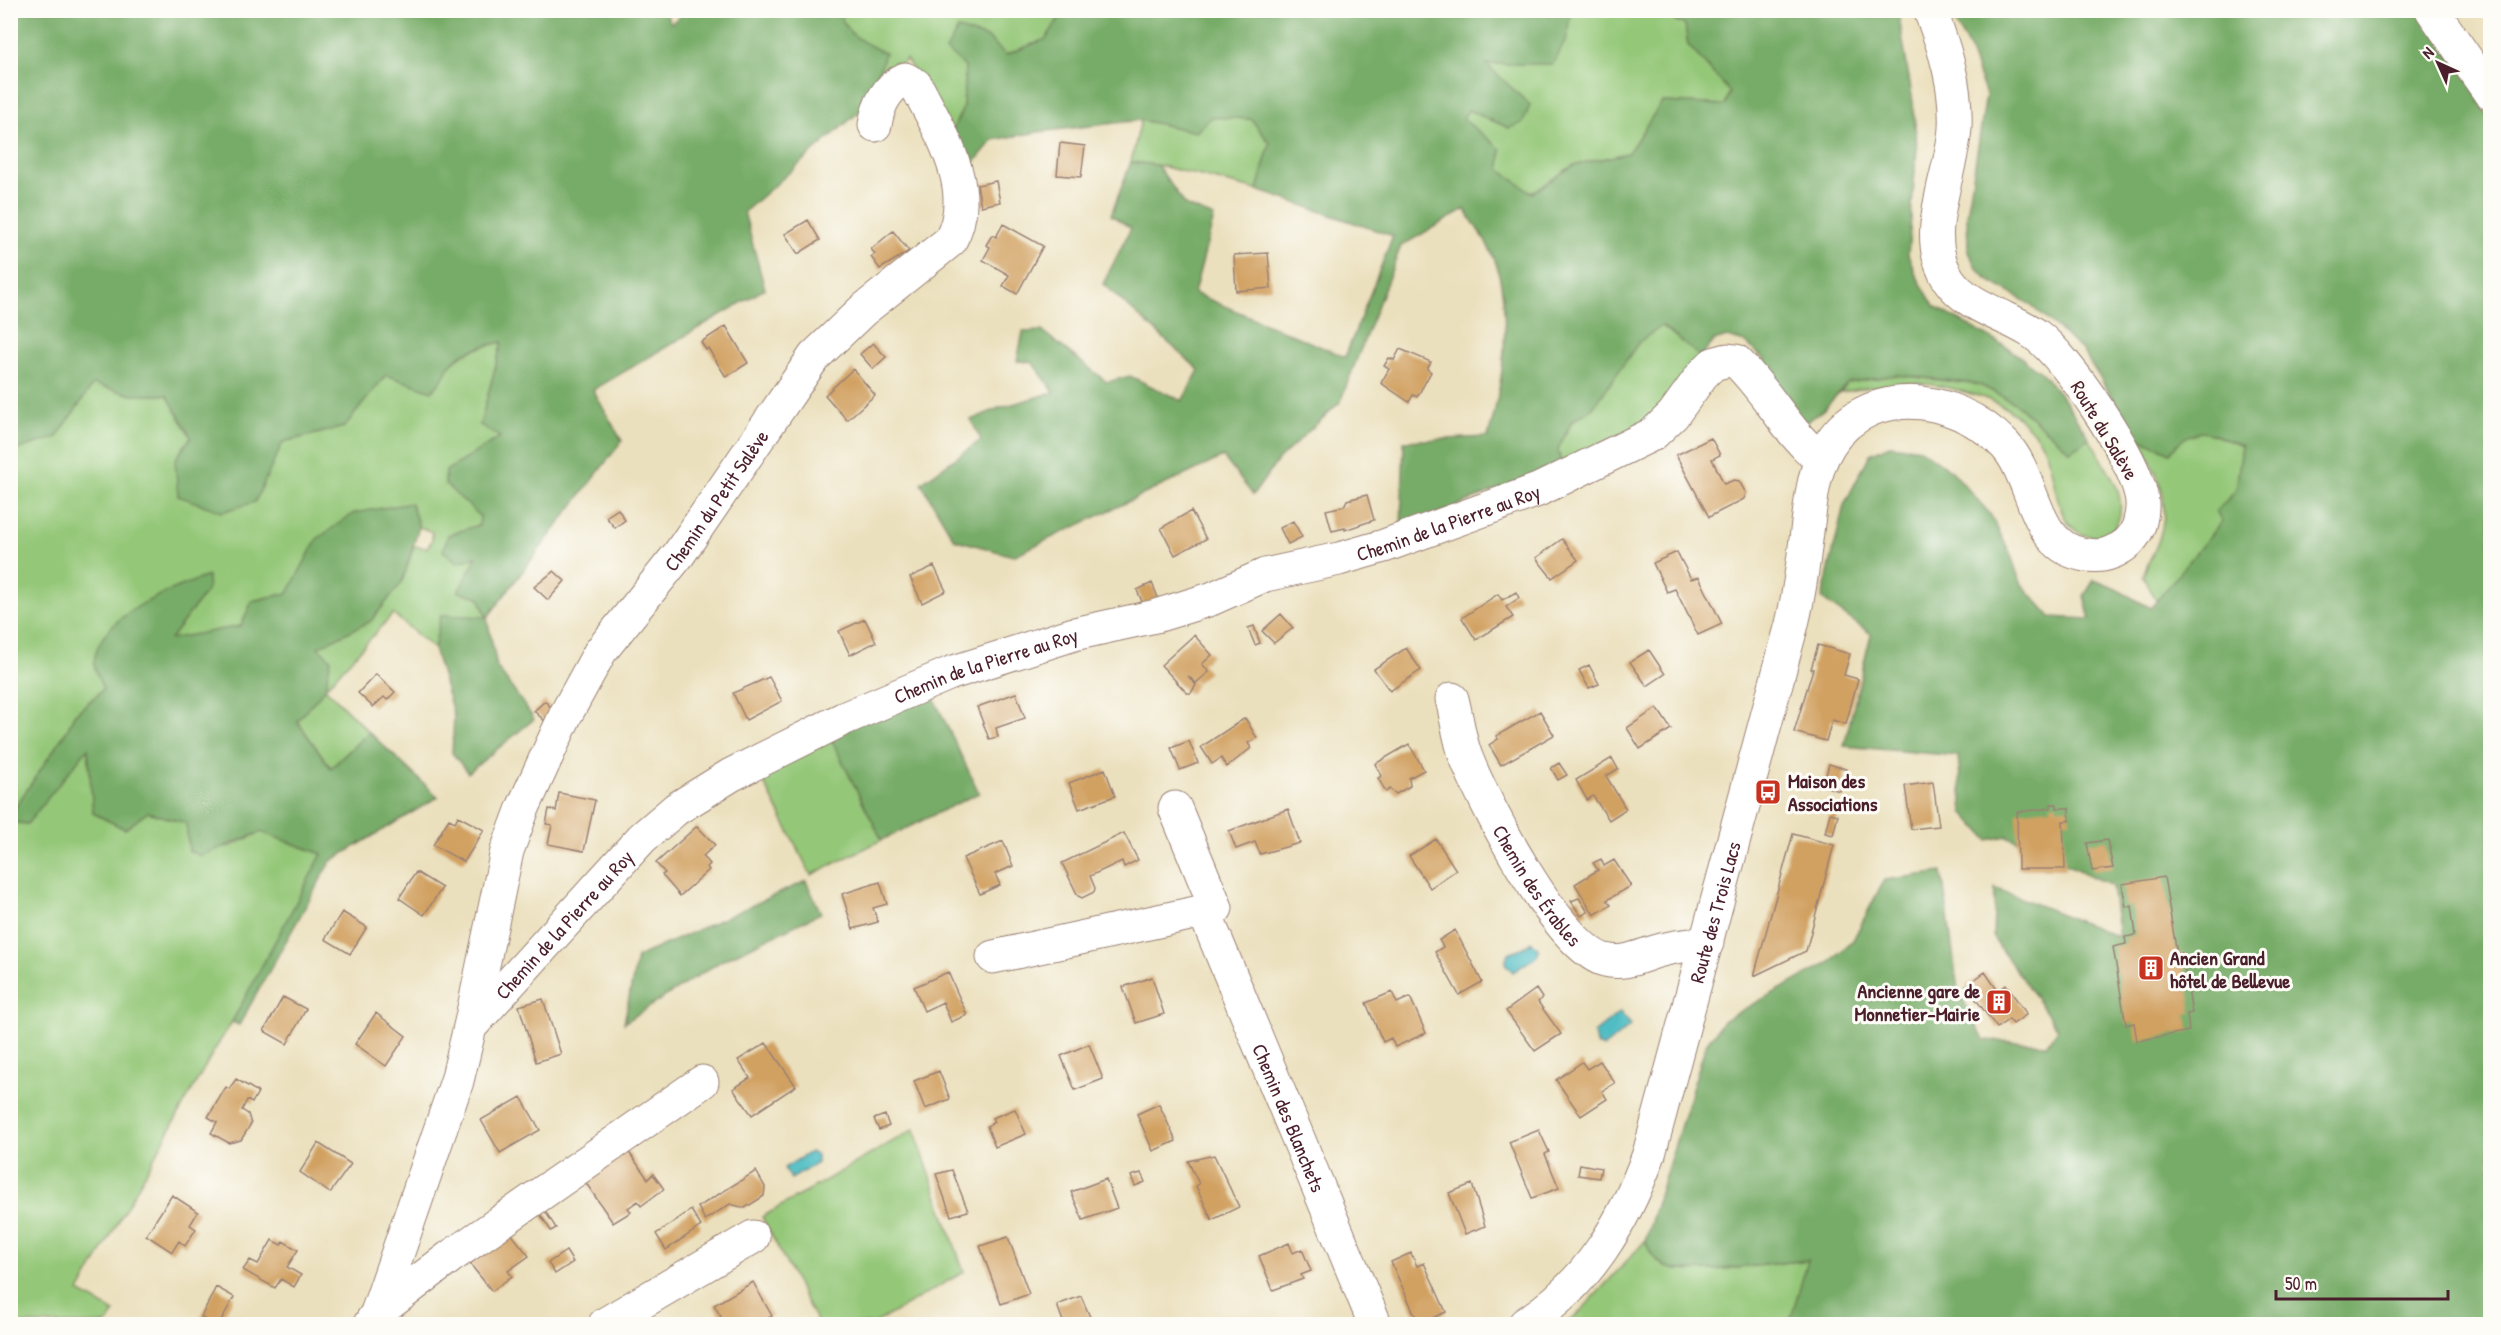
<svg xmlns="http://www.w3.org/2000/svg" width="2501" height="1335" font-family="'Patrick Hand',sans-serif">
<rect width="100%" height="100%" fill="#fdfcf7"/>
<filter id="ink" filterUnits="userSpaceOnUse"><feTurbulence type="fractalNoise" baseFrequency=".0167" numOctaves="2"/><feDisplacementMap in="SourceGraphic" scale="12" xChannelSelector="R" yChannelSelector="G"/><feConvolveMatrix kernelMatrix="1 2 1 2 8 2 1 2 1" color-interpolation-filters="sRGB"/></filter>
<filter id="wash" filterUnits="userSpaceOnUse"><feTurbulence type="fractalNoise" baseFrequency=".008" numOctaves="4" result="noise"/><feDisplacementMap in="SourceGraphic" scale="24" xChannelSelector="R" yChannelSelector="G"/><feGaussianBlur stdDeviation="1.35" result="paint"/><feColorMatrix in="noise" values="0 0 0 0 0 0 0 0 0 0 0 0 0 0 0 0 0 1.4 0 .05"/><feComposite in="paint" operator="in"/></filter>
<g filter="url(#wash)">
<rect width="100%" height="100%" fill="#ebe0bd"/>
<path fill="#94c778" stroke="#6f7352" stroke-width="1.5" d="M 841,10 L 1064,11 L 1046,39 L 1005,55 L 988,38 L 965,67 L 963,108 L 951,133 L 906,59 L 895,74 L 874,89 L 885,53 C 869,45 839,33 841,10 Z
M 1570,11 L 1654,11 L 1685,25 L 1688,45 L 1730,92 L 1725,105 L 1662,102 L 1628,153 L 1574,165 L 1532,193 L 1500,170 L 1463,119 L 1468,110 L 1509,128 L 1530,105 L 1485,64 L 1567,37 Z
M 1211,117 L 1251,119 L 1270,143 L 1257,190 L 1157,165 L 1131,162 L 1141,120 L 1196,132 Z
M 1662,325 L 1701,357 L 1655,418 L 1561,463 L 1558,449 L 1572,421 L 1593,408 L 1639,341 Z
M 502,342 L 480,425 L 501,437 L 446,471 L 445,484 L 480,515 L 480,525 L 448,535 L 477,556 L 479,597 L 487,618 L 441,615 L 434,649 L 393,614 L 325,688 L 369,732 L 331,768 L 297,721 L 325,688 L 317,647 L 371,621 L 402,582 L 414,546 L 427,548 L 432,540 L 432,532 L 419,527 L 411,504 L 317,539 L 288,593 L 252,601 L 241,626 L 169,640 L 208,589 L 94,664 L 103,689 L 74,715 L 68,729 L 16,806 L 11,822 L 11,449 L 16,450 L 75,409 L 93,384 L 133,395 L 167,395 L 191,437 L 175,460 L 271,464 L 283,442 L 344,427 L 386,374 L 432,391 C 441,383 442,378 448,368 C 458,352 485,346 502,342 Z
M 1896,375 L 1980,385 L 2015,403 L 2070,451 L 2089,438 C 2107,470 2138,504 2108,537 C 2053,543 2060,489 2046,453 C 2039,433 2013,410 1994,402 C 1973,393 1932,382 1909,383 C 1887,383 1863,389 1841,392 L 1848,383 Z
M 2204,431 L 2242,446 L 2236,491 L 2216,511 L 2222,521 L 2157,601 L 2143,577 C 2146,565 2151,558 2156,547 C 2174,506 2159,473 2138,437 L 2170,453 L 2183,437 Z
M 829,735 L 882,840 L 811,875 L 758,771 Z
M 88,747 L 93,813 L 125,829 L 148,812 L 186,823 L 189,851 L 231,846 L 261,832 L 322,854 L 232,1022 L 215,1049 L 79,1292 L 115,1312 L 107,1324 L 11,1324 L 11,822 L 27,824 Z
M 914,1129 L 964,1272 L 874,1324 L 818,1324 L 762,1217 Z
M 1645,1241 C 1649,1251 1654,1260 1664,1266 C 1684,1278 1781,1262 1809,1260 L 1789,1324 L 1564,1324 L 1577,1315 Z"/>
<path fill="#77ac68" stroke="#60664a" stroke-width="1.5" d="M 664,10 L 671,23 L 688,11 L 841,10 C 840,34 869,45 885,53 L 874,89 L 860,111 L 744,212 L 765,289 L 593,390 L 622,441 L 487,618 L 497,667 L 534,719 L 468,773 L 452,753 L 454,716 L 434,649 L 441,615 L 487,617 L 479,597 L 458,592 L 477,557 L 457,562 L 443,551 L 448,535 L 479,525 L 480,516 L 445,484 L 446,471 L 500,437 L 480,425 L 502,342 C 485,345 457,352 448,368 C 443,378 441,383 432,391 L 386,375 L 344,427 L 283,442 L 255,502 L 222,512 L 178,496 L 175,460 L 191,437 L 167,395 L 133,395 L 93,384 L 57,437 L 16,450 L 11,449 L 10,11 Z
M 1064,10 L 1570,11 L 1567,37 L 1553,64 L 1486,64 L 1530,105 L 1523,123 L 1509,128 L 1468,110 L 1463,119 L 1501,149 L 1500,170 L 1532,193 L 1574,165 L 1628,153 L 1662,102 L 1725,105 L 1730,92 L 1688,45 L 1685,25 L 1654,11 L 1898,11 L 1913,102 L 1917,147 L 1908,254 L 1916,275 L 1934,306 L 2008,348 L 2042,373 L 2063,398 L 2089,438 L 2070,451 L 2015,403 L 1980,385 L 1954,381 L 1896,375 L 1848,383 L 1824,409 L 1807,422 L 1785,411 L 1765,360 L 1745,342 L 1727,337 L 1714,341 L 1701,357 L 1662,326 L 1639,342 L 1593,408 L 1572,421 L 1558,449 L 1561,463 L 1401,529 L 1404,441 L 1488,437 C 1503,384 1511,324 1498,270 C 1493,249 1475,227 1465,209 L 1401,246 L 1340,402 L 1279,459 L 1253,495 L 1223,457 L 1013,556 L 954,539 L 921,483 L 981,440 L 971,420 L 999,408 L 1054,392 L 1032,362 L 1017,361 L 1023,332 L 1042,331 L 1107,382 L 1130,376 L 1182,401 L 1199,370 L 1103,284 L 1131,228 L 1111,215 L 1131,162 L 1157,165 L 1186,206 L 1214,217 L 1194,293 L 1345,357 L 1393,236 L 1257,190 L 1270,143 L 1251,119 L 1211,117 L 1196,132 L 1141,120 L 1038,132 L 993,140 L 969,169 L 951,133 L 963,108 L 965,67 L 946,50 L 958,29 L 988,38 L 1006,55 L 1046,39 Z
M 1948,11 L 2420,11 L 2468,80 L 2490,121 L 2490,1324 L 1789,1324 L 1808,1260 C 1781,1262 1684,1278 1664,1266 C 1654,1260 1649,1251 1645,1241 L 1706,1044 L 1724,1020 L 1830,962 L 1853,940 L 1884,880 L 1942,872 L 1958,990 L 1984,1040 L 2047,1044 L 2058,1029 L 1993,938 L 1995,888 L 2119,937 L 2112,886 L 2007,836 L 1988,840 L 1963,812 L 1958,756 L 1844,746 L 1871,634 L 1822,599 L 1844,505 L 1870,454 L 1890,445 L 1920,449 L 1952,471 L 1990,514 L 2011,555 L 2020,582 L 2051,617 L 2090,619 L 2084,596 L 2094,580 L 2114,588 L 2151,608 L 2222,521 L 2216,511 L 2236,491 L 2242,446 C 2209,433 2196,420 2170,453 L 2138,437 L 2082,350 L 2028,303 L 1988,280 L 1975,266 L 1968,249 L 1967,215 L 1986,95 L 1968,46 Z
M 411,503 L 419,527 L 402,582 L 371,621 L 318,647 L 331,659 L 325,689 L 297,721 L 331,768 L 369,732 L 438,797 L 331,861 L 239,1025 L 232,1022 L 322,854 L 261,832 L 201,856 L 189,851 L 186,823 L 148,812 L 125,829 L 93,813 L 88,748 L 27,824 L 11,822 L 16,806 L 68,729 L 74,715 L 103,690 C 101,682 94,671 94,663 C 97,615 171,589 208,576 L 208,589 L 170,639 L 241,626 L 252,601 L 288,593 L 317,539 L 354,513 Z
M 931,692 L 979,793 L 882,840 L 829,735 Z
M 806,881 L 821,913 L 721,961 L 624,1023 L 637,957 Z"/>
<path fill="#4fbdc3" stroke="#4c6e77" stroke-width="1.5" d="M 1532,942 L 1539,950 L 1537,956 L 1513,972 L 1505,963 L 1508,953 L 1517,951 Z
M 1620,1012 L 1631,1025 L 1604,1047 L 1596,1044 L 1594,1033 Z
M 810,1152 L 817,1155 L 817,1163 L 791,1179 L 784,1168 Z"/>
<g id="blocks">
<path fill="#d1a162" d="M 1060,143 L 1085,146 L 1081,177 L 1057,175 Z
M 996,181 L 1000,202 L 981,206 L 977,185 Z
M 808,220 L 820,240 L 798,254 L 785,234 Z
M 1003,224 L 1043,246 L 1017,294 L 1003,286 L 1009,275 L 983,260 L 990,247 L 986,245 L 992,235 L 996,237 Z
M 893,231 L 909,251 L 880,269 L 871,257 L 875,254 L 871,249 Z
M 1268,253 L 1271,288 L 1236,291 L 1234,255 Z
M 726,326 L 748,363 L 726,377 L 708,348 L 706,350 L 701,342 Z
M 873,343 L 886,357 L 873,369 L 860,354 Z
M 1400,349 L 1431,362 L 1427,369 L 1431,372 L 1417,397 L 1413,395 L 1409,402 L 1381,383 L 1389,369 L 1384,366 L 1389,358 L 1394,360 Z
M 853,369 L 875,395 L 847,420 L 825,395 Z
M 1711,438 L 1720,455 L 1712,459 L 1724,484 L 1734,480 L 1739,481 L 1746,493 L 1744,499 L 1709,517 L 1676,455 Z
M 1367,495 L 1374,520 L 1345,530 L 1345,528 L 1332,531 L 1326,510 L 1344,506 L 1347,500 Z
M 618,509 L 625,520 L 615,528 L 606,517 Z
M 1191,511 L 1206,539 L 1175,555 L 1161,528 Z
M 1293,521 L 1302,537 L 1288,544 L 1280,528 Z
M 1562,539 L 1578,560 L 1552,578 L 1536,558 Z
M 1677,552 L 1691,579 L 1699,577 L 1722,624 L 1698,635 L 1675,589 L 1667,592 L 1653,563 Z
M 934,566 L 946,591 L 922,603 L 910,577 Z
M 554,571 L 565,581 L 548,600 L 534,587 Z
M 1152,583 L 1159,600 L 1144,606 L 1137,590 Z
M 1516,592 L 1519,598 L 1506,607 L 1513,617 L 1476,640 L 1462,618 L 1498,594 L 1502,600 Z
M 1281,614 L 1293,628 L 1274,643 L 1262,631 Z
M 865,619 L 876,642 L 850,655 L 839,631 Z
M 1254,626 L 1260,643 L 1255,645 L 1248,628 Z
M 1194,635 L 1212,655 L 1202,664 L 1209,672 L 1196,683 L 1188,676 L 1196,685 L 1191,693 L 1187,693 L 1161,665 Z
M 1818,645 L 1850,654 L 1844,675 L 1858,679 L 1846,724 L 1832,720 L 1826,741 L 1794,732 L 1813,669 L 1811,669 Z
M 1406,648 L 1421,670 L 1390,691 L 1374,669 Z
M 1649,650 L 1665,674 L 1647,686 L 1630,662 Z
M 1589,665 L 1599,684 L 1589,688 L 1579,670 Z
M 376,674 L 395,692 L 387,700 L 384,697 L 373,707 L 358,693 Z
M 769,677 L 782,701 L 746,720 L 733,693 Z
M 1016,693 L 1025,718 L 996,728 L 998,737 L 989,739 L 977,707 Z
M 545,701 L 558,715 L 549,725 L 534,711 Z
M 1657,708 L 1671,729 L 1640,749 L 1627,728 Z
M 1540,711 L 1554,735 L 1501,765 L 1489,745 L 1498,739 L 1496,736 Z
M 1245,718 L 1257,738 L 1248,743 L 1251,748 L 1227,767 L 1221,758 L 1212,764 L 1201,747 Z
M 1189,741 L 1198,763 L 1180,770 L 1171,748 Z
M 1409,744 L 1424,770 L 1409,778 L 1410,786 L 1396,794 L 1390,789 L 1386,792 L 1378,778 L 1382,776 L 1375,764 Z
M 1612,758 L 1618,769 L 1606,776 L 1626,809 L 1609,820 L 1593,796 L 1587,800 L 1576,780 Z
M 1559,763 L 1567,775 L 1558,780 L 1551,768 Z
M 1829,764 L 1846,769 L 1840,791 L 1823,786 Z
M 1105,769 L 1115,796 L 1079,809 L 1069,783 Z
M 1933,782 L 1939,826 L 1911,829 L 1905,786 Z
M 559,793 L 595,800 L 584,851 L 548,844 L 552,825 L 546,824 L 549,809 L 556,811 Z
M 2051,804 L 2057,804 L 2057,808 L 2069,808 L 2070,821 L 2063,821 L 2065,869 L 2018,869 L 2017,812 L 2051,808 Z
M 1288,809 L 1300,843 L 1260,854 L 1255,842 L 1236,849 L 1229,831 Z
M 1830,813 L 1838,815 L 1833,835 L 1825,833 Z
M 458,816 L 484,830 L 464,862 L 433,845 L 449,819 L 455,822 Z
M 697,826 L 715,845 L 703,856 L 710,864 L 707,867 L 709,870 L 680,896 L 662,875 L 665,873 L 656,863 Z
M 1124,833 L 1138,860 L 1124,867 L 1122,861 L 1090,876 L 1095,888 L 1094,892 L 1082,898 L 1078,896 L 1062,863 Z
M 1793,834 L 1834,845 L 1806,951 L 1754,976 Z
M 1436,839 L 1456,870 L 1430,888 L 1409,856 Z
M 2107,840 L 2113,868 L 2092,871 L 2087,843 Z
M 1003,841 L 1013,866 L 995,874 L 1000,885 L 980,894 L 963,858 Z
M 1601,859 L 1604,866 L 1614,860 L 1631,886 L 1607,900 L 1611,905 L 1594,915 L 1575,884 L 1598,870 L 1593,863 Z
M 416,872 L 442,888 L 424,915 L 399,898 Z
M 2164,877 L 2177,954 L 2182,953 L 2192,1013 L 2187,1014 L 2189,1031 L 2137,1041 L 2134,1023 L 2126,1025 L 2113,947 L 2126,944 L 2125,937 L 2136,935 L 2132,906 L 2126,907 L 2122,884 Z
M 880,882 L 887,904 L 873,908 L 878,922 L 853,929 L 842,894 Z
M 1579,898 L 1588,912 L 1581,916 L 1571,901 Z
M 342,912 L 367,927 L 350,954 L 325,939 Z
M 1455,930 L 1482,982 L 1459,995 L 1435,952 L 1443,947 L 1439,940 Z
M 948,972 L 967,1015 L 951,1022 L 943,1002 L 924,1011 L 914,987 Z
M 1985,972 L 1998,991 L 2006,985 L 2027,1014 L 2013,1024 L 2009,1019 L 1997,1028 L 1966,986 Z
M 1152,977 L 1164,1014 L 1136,1023 L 1123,987 Z
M 1536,989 L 1542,998 L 1538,1002 L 1561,1034 L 1535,1051 L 1506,1011 Z
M 1392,992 L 1397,1003 L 1410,997 L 1426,1033 L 1395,1047 L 1391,1038 L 1383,1042 L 1366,1003 Z
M 283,997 L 306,1009 L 287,1044 L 264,1031 Z
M 543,999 L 561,1054 L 536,1062 L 519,1006 Z
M 376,1013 L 406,1036 L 386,1066 L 355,1044 Z
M 766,1043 L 796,1086 L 752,1115 L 733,1089 L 750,1078 L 738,1060 Z
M 1089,1044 L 1103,1079 L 1075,1090 L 1061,1056 Z
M 1600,1061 L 1615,1083 L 1602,1091 L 1607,1099 L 1581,1116 L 1556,1080 L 1582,1062 L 1587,1069 Z
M 939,1071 L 950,1099 L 925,1109 L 914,1081 Z
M 236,1079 L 258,1092 L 252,1103 L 247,1100 L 242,1110 L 248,1114 L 251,1124 L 241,1140 L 229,1143 L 211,1133 L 217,1122 L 208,1117 L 226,1087 L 229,1089 Z
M 521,1097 L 540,1130 L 500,1153 L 481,1120 Z
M 1159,1104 L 1176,1141 L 1153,1151 L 1137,1114 Z
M 1015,1109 L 1026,1134 L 995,1147 L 987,1126 L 994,1122 L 992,1118 Z
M 885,1115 L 889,1126 L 879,1130 L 874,1119 Z
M 1539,1130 L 1549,1152 L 1545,1154 L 1559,1188 L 1532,1198 L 1509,1142 Z
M 318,1143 L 351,1164 L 330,1193 L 300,1172 Z
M 628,1151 L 648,1179 L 653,1174 L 664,1189 L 641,1206 L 638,1201 L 628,1208 L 631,1212 L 613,1223 L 584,1180 Z
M 1214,1155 L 1239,1207 L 1212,1220 L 1196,1186 L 1199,1184 L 1188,1161 Z
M 1580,1164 L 1601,1168 L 1599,1178 L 1578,1175 Z
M 952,1170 L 968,1211 L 951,1216 L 936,1174 Z
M 756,1171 L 765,1187 L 764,1196 L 745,1208 L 730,1204 L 705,1220 L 698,1207 Z
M 1141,1173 L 1145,1182 L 1135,1186 L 1131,1176 Z
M 1106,1179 L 1117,1208 L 1083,1220 L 1071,1192 Z
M 1472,1184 L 1485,1226 L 1465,1234 L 1449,1193 Z
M 172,1195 L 198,1212 L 190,1225 L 196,1229 L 185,1246 L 179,1241 L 172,1252 L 146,1235 Z
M 543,1208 L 556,1228 L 551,1231 L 538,1211 Z
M 691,1210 L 701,1226 L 666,1250 L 656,1234 Z
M 510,1232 L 529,1256 L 508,1271 L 512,1276 L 492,1291 L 470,1264 Z
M 1008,1237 L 1029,1294 L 1001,1304 L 980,1246 Z
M 272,1240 L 281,1245 L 283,1241 L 298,1250 L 287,1267 L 301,1275 L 294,1287 L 281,1279 L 275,1288 L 243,1270 L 250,1260 L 258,1264 Z
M 1289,1243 L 1293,1253 L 1302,1249 L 1311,1271 L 1301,1275 L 1303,1279 L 1273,1290 L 1259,1256 Z
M 566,1251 L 573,1262 L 555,1274 L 548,1263 Z
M 1411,1253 L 1417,1266 L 1424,1263 L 1446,1312 L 1419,1324 L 1391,1262 Z
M 753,1282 L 772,1316 L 758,1324 L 725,1324 L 714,1305 Z
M 216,1287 L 234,1297 L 219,1324 L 201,1324 L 204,1319 L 201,1317 Z
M 1081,1296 L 1093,1324 L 1064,1324 L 1057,1305 Z"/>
</g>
</g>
<g filter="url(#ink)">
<use href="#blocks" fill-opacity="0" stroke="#9a8074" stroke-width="1.5"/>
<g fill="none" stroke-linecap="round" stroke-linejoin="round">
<defs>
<g id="minor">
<path d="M 2432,10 L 2490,93"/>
<path id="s1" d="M 1452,699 C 1457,718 1459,739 1466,757 C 1483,801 1559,949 1605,960 C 1627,966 1645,953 1666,949 C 1679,946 1693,945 1707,943"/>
<path id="s2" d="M 1175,808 L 1216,908 L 1204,911 L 1375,1324"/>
<path d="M 993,957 L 1204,911"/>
<path id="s3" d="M 470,1027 L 507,851 L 523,808 L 566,714 L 600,652 L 679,554 L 814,357 L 862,311 L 950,241 C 979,190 939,130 916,85 L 905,79 C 887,87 878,105 875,125"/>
<path d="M 377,1313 L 450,1257 L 702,1082"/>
<path id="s4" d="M 370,1324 L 377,1313 L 457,1081 L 470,1027 L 642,838 L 676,809 L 731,775 L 843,719 L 951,673 L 1074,634 L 1156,616 L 1211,599 L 1265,575 L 1339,559 L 1384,546 L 1538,490 L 1653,434 L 1673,415 L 1702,375 L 1713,364 L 1728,360 L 1736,361 C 1768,392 1786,431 1821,460"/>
<path d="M 605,1324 L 753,1237"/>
<path id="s5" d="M 1525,1324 C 1588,1284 1624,1223 1649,1154 L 1792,624 C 1800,591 1804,557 1808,523 C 1811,501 1813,479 1822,458 C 1857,381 1954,391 2005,445 C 2035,477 2032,544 2081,554 C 2091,556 2101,557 2110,553 C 2124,548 2135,538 2139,525 C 2142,515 2143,504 2141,495 C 2133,456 2068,358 2036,335 C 2010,316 1968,308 1949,280 C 1919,235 1952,176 1955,128 C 1957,86 1945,49 1930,10"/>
</g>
</defs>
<use href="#minor" stroke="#9a8074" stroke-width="35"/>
<use href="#minor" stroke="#fff" stroke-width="33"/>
</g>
</g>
<defs>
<symbol id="bus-square" viewBox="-11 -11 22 22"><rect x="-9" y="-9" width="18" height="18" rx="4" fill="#c8321e" stroke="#fdfcf7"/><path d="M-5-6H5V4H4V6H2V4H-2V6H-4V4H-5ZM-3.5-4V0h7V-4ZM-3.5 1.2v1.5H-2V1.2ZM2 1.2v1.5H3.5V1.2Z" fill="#fff"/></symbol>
<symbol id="building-square" viewBox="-11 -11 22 22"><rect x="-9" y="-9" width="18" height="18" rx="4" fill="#c8321e" stroke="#fdfcf7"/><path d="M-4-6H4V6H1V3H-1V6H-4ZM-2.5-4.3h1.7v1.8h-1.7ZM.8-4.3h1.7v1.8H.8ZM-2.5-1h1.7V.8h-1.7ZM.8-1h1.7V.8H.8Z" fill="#fff"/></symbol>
</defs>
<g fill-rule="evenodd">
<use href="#bus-square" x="1753" y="777" width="30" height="30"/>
<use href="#building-square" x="2136" y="953" width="30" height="30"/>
<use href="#building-square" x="1984" y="987" width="30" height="30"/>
</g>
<g text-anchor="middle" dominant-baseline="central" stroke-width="6" stroke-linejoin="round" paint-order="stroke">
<g font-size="20" fill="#4a1f2b" stroke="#fdfcf7">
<text transform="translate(2105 430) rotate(59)">Route du Salève</text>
<text stroke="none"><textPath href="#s3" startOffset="591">Chemin du Petit Salève</textPath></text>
<text stroke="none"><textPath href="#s4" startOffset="1442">Chemin de la Pierre au Roy</textPath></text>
<text stroke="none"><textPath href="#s4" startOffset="957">Chemin de la Pierre au Roy</textPath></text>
<text stroke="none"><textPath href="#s1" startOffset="207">Chemin des Érables</textPath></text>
<text stroke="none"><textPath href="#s5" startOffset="465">Route des Trois Lacs</textPath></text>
<text stroke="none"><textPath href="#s4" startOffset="453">Chemin de la Pierre au Roy</textPath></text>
<text stroke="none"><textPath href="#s2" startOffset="344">Chemin des Blanchets</textPath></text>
</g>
<g font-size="20" font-weight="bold" fill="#4a1f2b" stroke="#fdfcf7" text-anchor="start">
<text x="1788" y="780">Maison des<tspan x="1788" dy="23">Associations</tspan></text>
<text x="2170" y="957">Ancien Grand<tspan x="2170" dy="23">hôtel de Bellevue</tspan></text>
<text x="1980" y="990" text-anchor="end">Ancienne gare de<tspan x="1980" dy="23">Monnetier-Mairie</tspan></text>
</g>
</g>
<rect width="2501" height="1335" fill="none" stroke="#fdfcf7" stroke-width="36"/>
<g transform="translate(2438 63) rotate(315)" stroke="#fdfcf7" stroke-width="4.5" paint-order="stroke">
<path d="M0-4.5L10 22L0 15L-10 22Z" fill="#4a1f2b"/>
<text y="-9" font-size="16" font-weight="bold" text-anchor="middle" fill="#4a1f2b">N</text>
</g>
<path d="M2276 1290v9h172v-9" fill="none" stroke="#4a1f2b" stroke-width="3"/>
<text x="2285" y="1290" font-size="18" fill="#4a1f2b" stroke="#fdfcf7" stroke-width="4.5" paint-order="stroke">50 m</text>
</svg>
